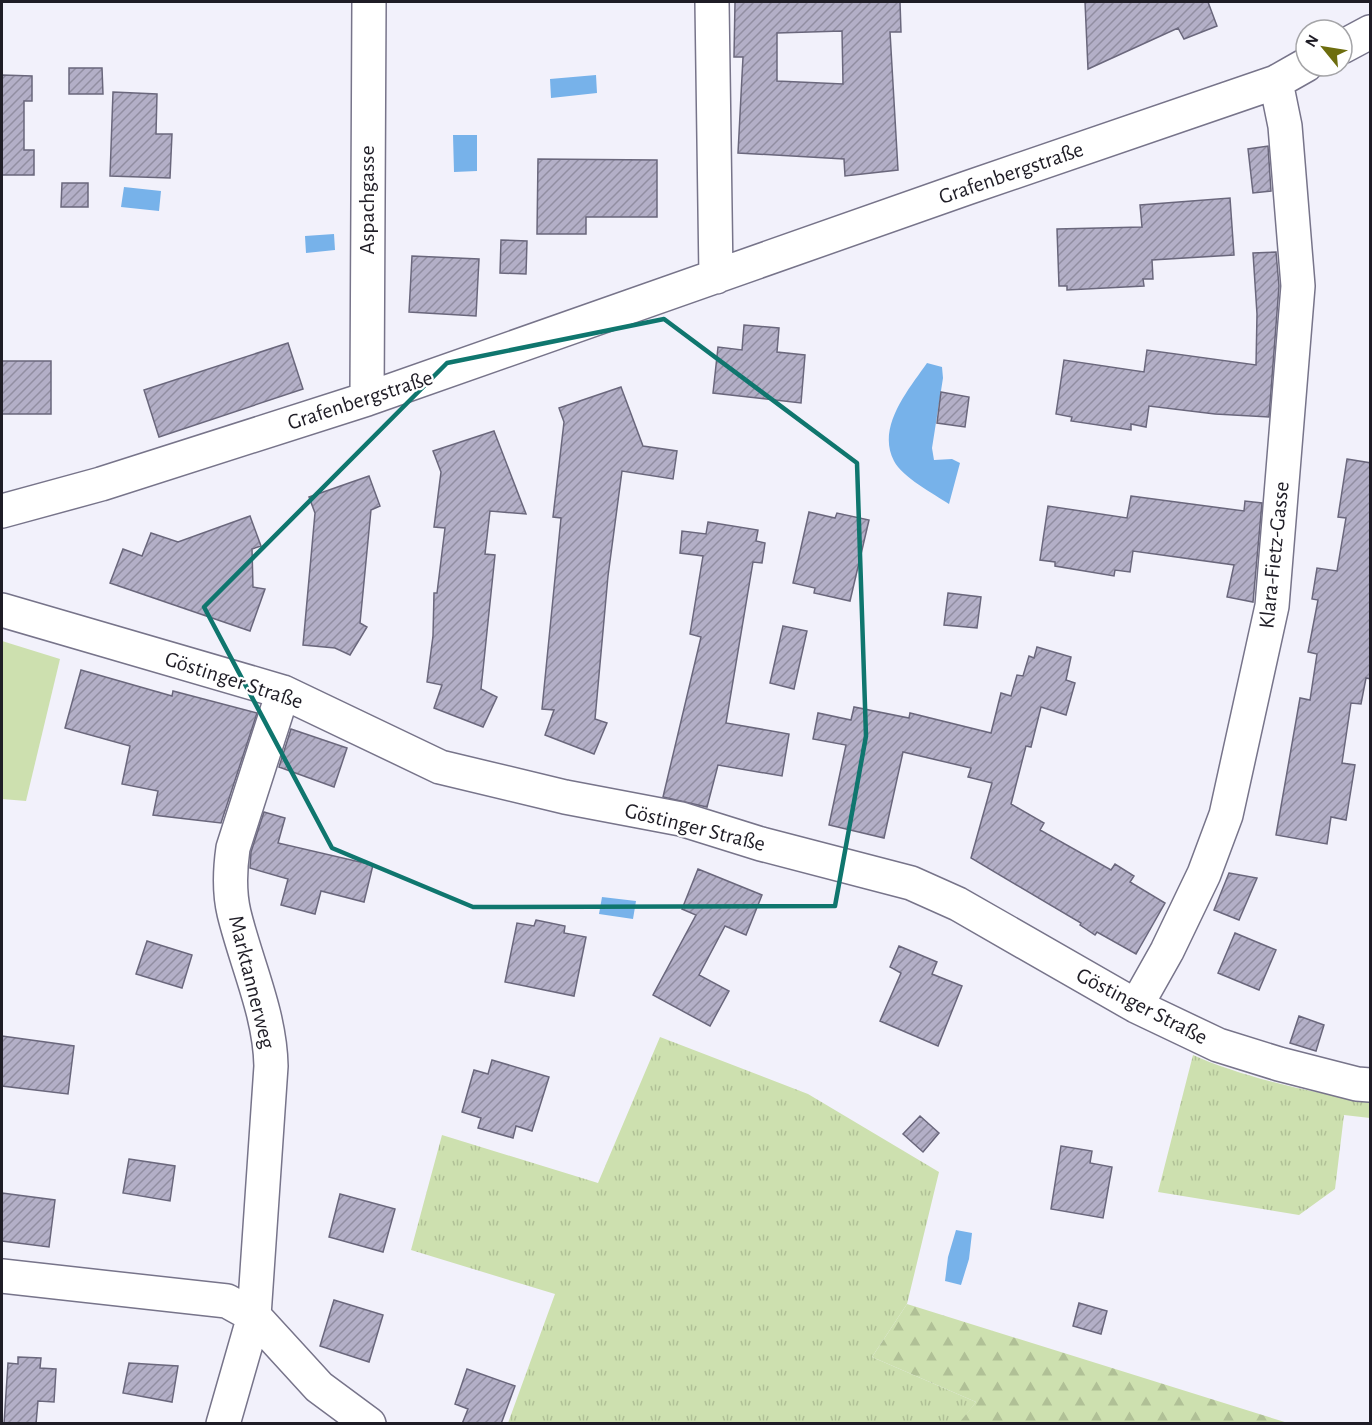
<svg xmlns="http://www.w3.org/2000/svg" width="1372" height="1425" font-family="'Alegreya Sans',sans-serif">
<defs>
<pattern id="grass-tufts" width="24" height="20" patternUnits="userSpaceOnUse" patternTransform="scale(1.5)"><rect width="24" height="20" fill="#cde0af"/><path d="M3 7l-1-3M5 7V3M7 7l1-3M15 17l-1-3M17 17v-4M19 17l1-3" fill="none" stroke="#b0c096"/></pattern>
<pattern id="forest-firs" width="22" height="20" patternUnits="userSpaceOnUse" patternTransform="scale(1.5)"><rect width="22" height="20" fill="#cde0af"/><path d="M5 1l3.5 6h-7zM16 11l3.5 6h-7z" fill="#b0c096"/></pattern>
<pattern id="building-hatch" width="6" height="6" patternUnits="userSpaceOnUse" patternTransform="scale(1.5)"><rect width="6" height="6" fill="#b3afc7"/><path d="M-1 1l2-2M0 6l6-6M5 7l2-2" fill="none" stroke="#918ea1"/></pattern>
</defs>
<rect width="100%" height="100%" fill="#f2f1fb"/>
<path fill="url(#grass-tufts)" d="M 660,1037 L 808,1094 L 939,1172 L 907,1304 L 872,1357 L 976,1402 L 959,1424 L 508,1423 L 555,1294 L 411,1250 L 442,1135 L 598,1183 Z
M 1193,1055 C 1242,1077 1317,1095 1370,1100 L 1370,1118 L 1344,1115 L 1335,1189 L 1299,1215 L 1158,1192 Z"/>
<path fill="url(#forest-firs)" d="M 907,1304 L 1288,1423 L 959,1423 L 976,1402 L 872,1357 Z"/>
<path fill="#cde0af" d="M 2,641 L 60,659 L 26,801 L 2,799 Z"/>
<path fill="#77b2ea" d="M 596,75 L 597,93 L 551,98 L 550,79 Z
M 453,135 L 477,135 L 477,171 L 454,172 Z
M 124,187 L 161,191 L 159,211 L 121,207 Z
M 334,234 L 335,250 L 306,253 L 305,236 Z
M 927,363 L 942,367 L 943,378 L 932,448 L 934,460 L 952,459 L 960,463 L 949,504 C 934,494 902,477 894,461 C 876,427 909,389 927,363 Z
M 602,897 L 636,901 L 633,919 L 599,914 Z
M 956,1230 L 972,1233 L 969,1259 L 961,1285 L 945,1281 L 948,1257 Z"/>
<path fill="url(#building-hatch)" stroke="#6a677c" stroke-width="1.5" fill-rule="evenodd" d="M 735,2 L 900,2 L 901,32 L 890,32 L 898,170 L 845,176 L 844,159 L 738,153 L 743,57 L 734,57 ZM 842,31 L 843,84 L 777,81 L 777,33 Z
M 1085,2 L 1208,2 L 1217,26 L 1184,39 L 1178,28 L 1088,69 Z
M 69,68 L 102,68 L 103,94 L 69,94 Z
M 2,75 L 32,76 L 32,101 L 24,101 L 24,150 L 34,150 L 34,175 L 2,175 Z
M 113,92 L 157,94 L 156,134 L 172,134 L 170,178 L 110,176 Z
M 1268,146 L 1271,191 L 1253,193 L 1248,149 Z
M 538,159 L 657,160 L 657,217 L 586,217 L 586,234 L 537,234 Z
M 62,183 L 88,183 L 88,207 L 61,207 Z
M 1230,198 L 1234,255 L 1152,260 L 1153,279 L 1143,279 L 1144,286 L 1067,290 L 1067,286 L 1059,286 L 1057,229 L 1142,227 L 1140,205 Z
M 501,240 L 527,241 L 526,274 L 500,273 Z
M 1276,252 L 1279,286 L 1269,417 L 1215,414 L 1149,406 L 1146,427 L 1131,424 L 1131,430 L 1071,421 L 1072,417 L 1056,414 L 1064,360 L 1144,372 L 1147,350 L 1256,365 L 1257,314 L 1253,253 Z
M 412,256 L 479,259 L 476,316 L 409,312 Z
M 744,325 L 779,328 L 777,352 L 805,355 L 801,403 L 713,393 L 718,347 L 742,350 Z
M 288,343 L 303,389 L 159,437 L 144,390 Z
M 2,361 L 51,361 L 51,414 L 2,414 Z
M 621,387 L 643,446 L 677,451 L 673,479 L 622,471 L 608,576 L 595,719 L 607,723 L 594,754 L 545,735 L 554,710 L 542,709 L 561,518 L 553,517 L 564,422 L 559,408 Z
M 941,392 L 969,397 L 965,427 L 937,423 Z
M 494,431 L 526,514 L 490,511 L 485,554 L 495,555 L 481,689 L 497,697 L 483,727 L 434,708 L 442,685 L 427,682 L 433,636 L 434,593 L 437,593 L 445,528 L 434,527 L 441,472 L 433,451 Z
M 1347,459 L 1371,463 L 1371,679 L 1366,678 L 1361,704 L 1351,703 L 1342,763 L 1355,765 L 1346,820 L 1331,817 L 1327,844 L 1276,835 L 1300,698 L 1310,700 L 1317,654 L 1308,652 L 1318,600 L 1312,599 L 1317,568 L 1337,571 L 1346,518 L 1338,517 Z
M 369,476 L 380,506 L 371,510 L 360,623 L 367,627 L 350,655 L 335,648 L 303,645 L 315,513 L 309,497 Z
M 1131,496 L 1244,511 L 1245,501 L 1262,503 L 1253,602 L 1227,597 L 1234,565 L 1133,551 L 1130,572 L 1115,570 L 1114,576 L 1055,566 L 1055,562 L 1040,560 L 1048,506 L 1127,518 Z
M 809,512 L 835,518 L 837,513 L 869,520 L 850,601 L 814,593 L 815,588 L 793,583 Z
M 250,516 L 261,546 L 252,549 L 253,587 L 265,589 L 250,631 L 110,583 L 123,549 L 142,556 L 151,533 L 178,542 Z
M 708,522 L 758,530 L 756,541 L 765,543 L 762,563 L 753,562 L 726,723 L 789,734 L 782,776 L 718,765 L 707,807 L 663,797 L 701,637 L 690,634 L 703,556 L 680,553 L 682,531 L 706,534 Z
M 948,593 L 981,597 L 977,628 L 944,625 Z
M 783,626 L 807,631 L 794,689 L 770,683 Z
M 1037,647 L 1071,657 L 1066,680 L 1075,683 L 1066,715 L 1041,707 L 1031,747 L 1026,746 L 1011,804 L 1044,823 L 1040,830 L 1111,870 L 1115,864 L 1134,876 L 1130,882 L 1165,903 L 1136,954 L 1097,932 L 1095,935 L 1080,925 L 1081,923 L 971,858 L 992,783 L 968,777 L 971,768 L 903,752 L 884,838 L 829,825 L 846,745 L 813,739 L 818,713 L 851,720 L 854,707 L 909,718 L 910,713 L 991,733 L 1001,693 L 1011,696 L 1017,675 L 1023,676 L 1029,656 L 1034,658 Z
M 81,670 L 172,696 L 173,691 L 257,713 L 221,823 L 153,815 L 158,791 L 122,784 L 130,746 L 65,728 Z
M 291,729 L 347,748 L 334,787 L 279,767 Z
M 264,812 L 285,818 L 278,843 L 373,865 L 364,902 L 321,891 L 315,914 L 281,905 L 288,879 L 250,868 L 251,852 Z
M 698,869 L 762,895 L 746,935 L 725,926 L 699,975 L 729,991 L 710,1026 L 653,995 L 696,915 L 682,909 Z
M 1229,873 L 1257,878 L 1239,920 L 1214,910 Z
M 536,920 L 565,926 L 564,933 L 586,937 L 574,996 L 505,982 L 517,923 L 534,926 Z
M 1235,933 L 1276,950 L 1259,990 L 1218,973 Z
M 147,941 L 192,955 L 182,988 L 136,974 Z
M 899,946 L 937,962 L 932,974 L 962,986 L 938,1046 L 880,1021 L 901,973 L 890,967 Z
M 1299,1016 L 1324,1025 L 1316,1051 L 1290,1043 Z
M 2,1036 L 74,1046 L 68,1094 L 2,1086 Z
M 492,1060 L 549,1077 L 532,1131 L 516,1126 L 513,1138 L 478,1128 L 481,1118 L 462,1112 L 474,1070 L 488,1074 Z
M 920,1116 L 939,1133 L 923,1152 L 903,1134 Z
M 1061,1146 L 1092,1151 L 1090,1163 L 1112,1167 L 1103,1218 L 1051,1209 Z
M 129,1159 L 175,1166 L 170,1201 L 123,1193 Z
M 2,1193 L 55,1200 L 49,1247 L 2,1241 Z
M 340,1194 L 395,1209 L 383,1252 L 329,1237 Z
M 334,1300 L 383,1315 L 369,1362 L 320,1346 Z
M 1079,1303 L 1107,1311 L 1101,1334 L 1073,1326 Z
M 18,1357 L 41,1358 L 40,1368 L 56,1369 L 54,1402 L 38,1401 L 36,1424 L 4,1424 L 8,1363 L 18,1364 Z
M 129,1363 L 178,1366 L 172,1402 L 123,1393 Z
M 467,1369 L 515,1386 L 501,1424 L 462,1424 L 468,1409 L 455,1404 Z"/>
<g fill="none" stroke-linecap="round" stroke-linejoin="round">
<defs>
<path id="minor" d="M 712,2 L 716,277
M 1342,47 L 1370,32
M 367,399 L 369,2
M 2,511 L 101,484 L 367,399 L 967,188 L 1276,82 L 1306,65
M 2,610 L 283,692 L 440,767 L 565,797 L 681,819 L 761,844 L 911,883 L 958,904 L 1136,1006 L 1218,1045 L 1279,1064 L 1357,1084 L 1370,1085
M 1136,1006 L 1167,951 L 1204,874 L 1226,815 L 1272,606 L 1298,286 L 1285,126 L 1276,82
M 2,1276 L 227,1301 L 254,1316 L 319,1387 L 369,1424
M 223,1424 L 254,1316 L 271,1066 C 270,1013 246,963 234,913 C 229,892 230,869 233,848 L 283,692"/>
</defs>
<use href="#minor" stroke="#77748a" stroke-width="36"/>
<use href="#minor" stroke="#fff" stroke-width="33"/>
</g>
<path fill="none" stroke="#0f766e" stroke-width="4.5" stroke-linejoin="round" d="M 664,319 L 857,463 L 866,736 L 835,906 L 473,907 L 332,848 L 204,607 L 447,363 Z"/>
<g text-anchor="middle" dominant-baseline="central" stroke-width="4.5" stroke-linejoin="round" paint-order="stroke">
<g font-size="22" fill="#1f1d26" stroke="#fff">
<text transform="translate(1011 173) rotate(-19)">Grafenbergstraße</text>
<text transform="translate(367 200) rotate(-90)">Aspachgasse</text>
<text transform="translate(360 400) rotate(-18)">Grafenbergstraße</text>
<text transform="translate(1274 555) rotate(-84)">Klara-Fietz-Gasse</text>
<text transform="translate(234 680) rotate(18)">Göstinger Straße</text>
<text transform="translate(695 827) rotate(14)">Göstinger Straße</text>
<text transform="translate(252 982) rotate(76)">Marktannerweg</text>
<text transform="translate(1142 1006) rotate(27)">Göstinger Straße</text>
</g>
</g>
<rect width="1372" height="1425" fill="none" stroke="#1f1d26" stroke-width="6"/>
<g transform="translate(1324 48) rotate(300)"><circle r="28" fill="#ffffff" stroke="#a5a5a8" stroke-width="1.5"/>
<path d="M0-4.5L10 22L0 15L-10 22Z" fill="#6d6d0e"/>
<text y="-9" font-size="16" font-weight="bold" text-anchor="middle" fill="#1f1d26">N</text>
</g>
</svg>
